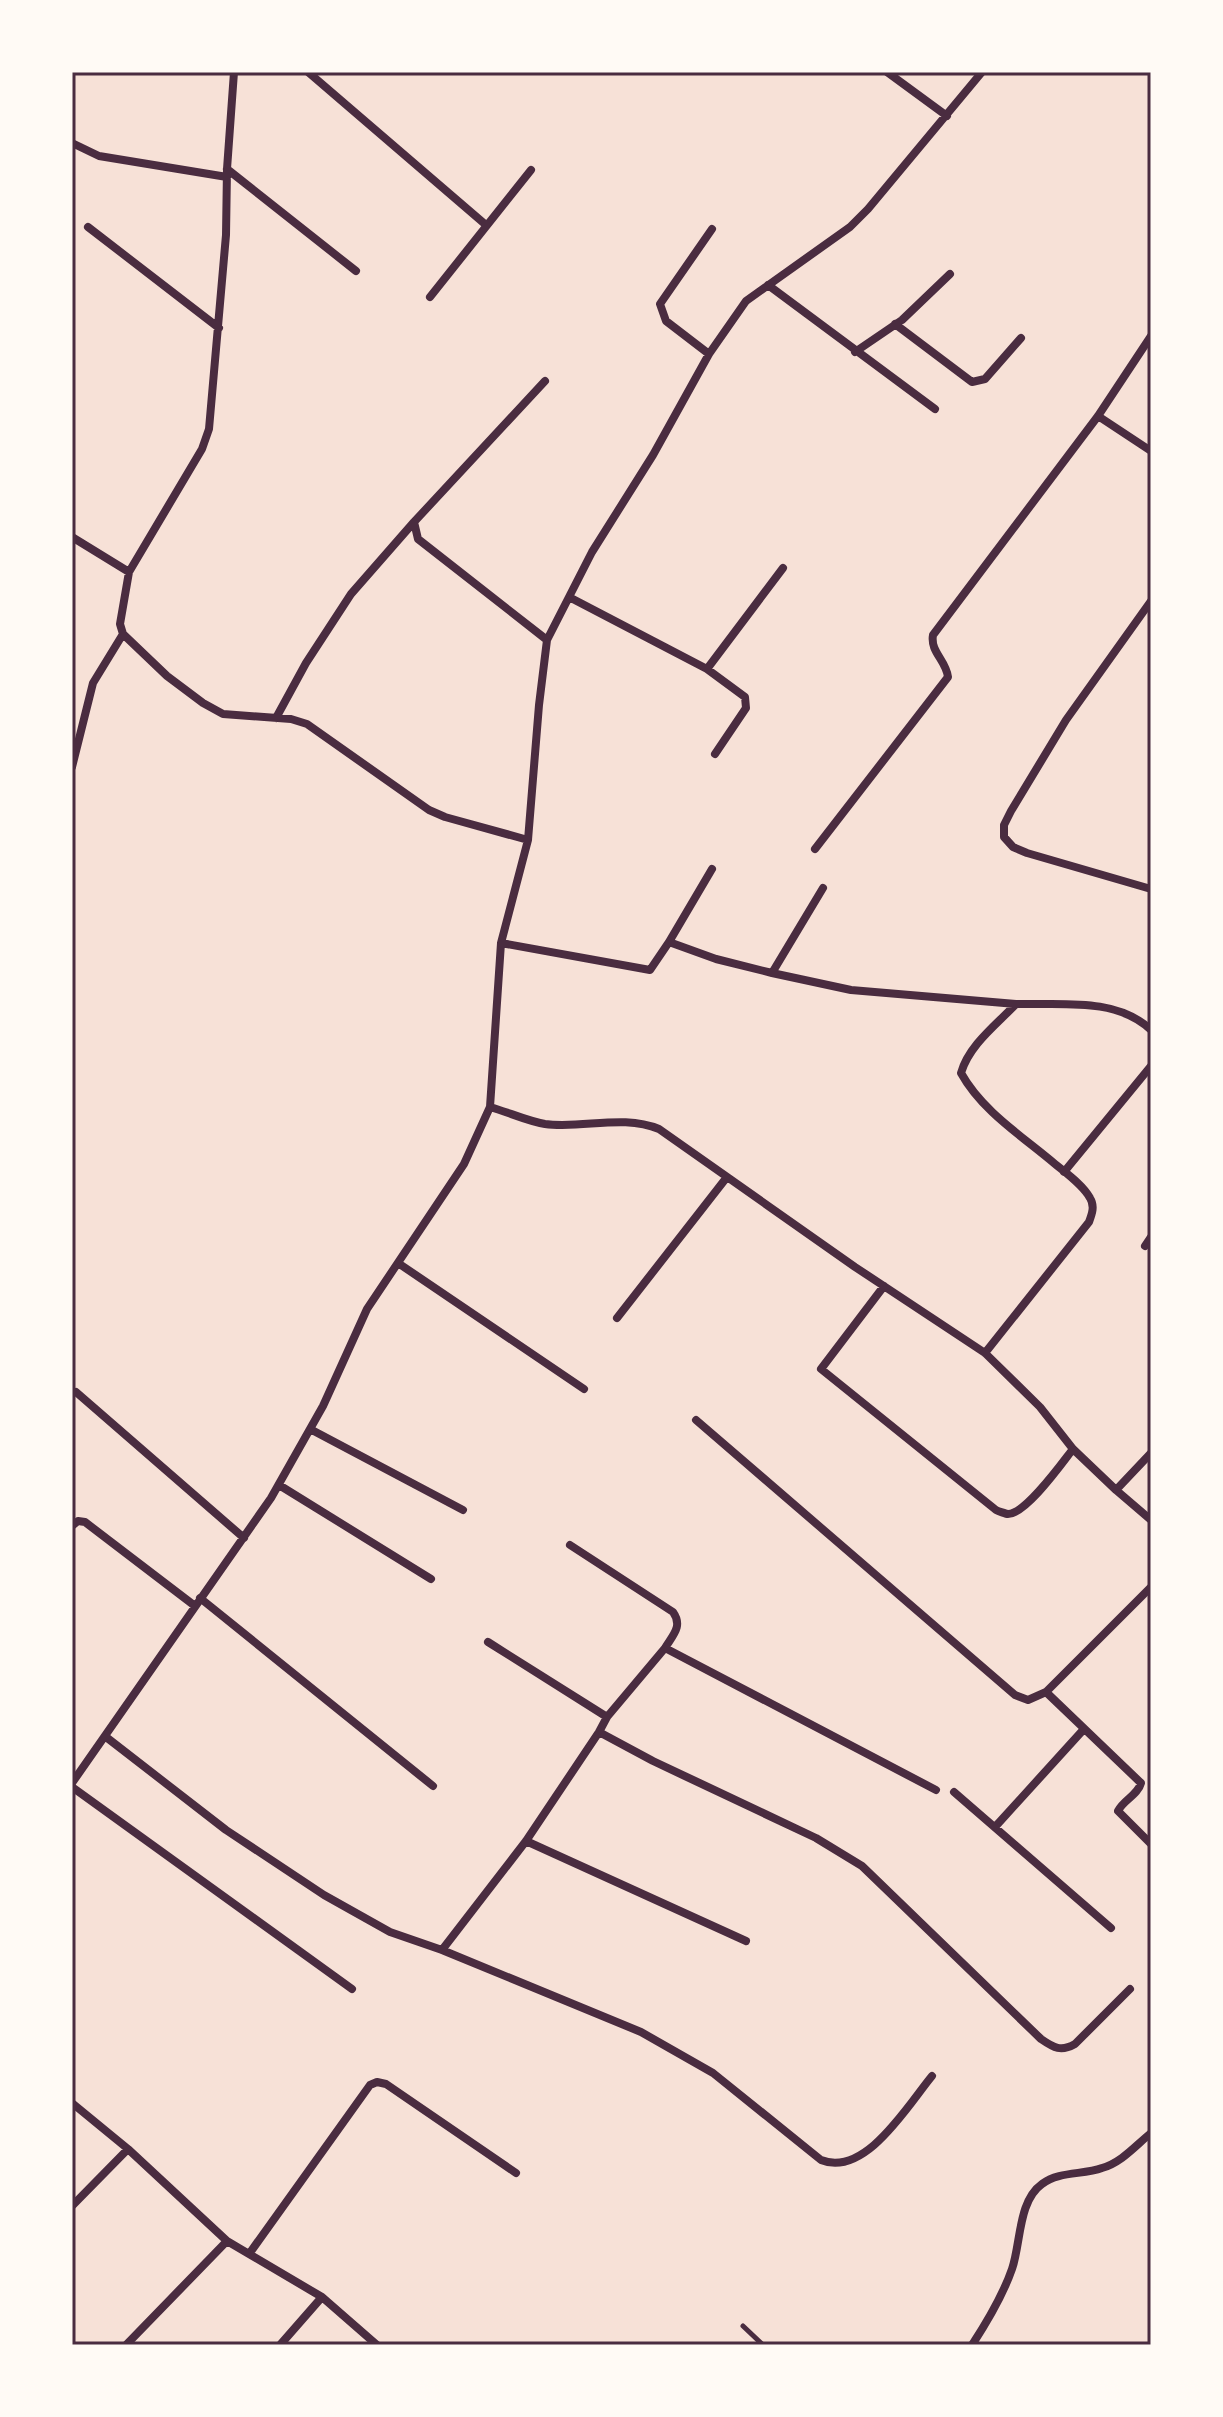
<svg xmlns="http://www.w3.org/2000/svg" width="1223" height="2417" font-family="Barlow,sans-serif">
<rect width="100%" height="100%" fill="#f7e1d7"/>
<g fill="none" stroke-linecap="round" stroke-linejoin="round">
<path stroke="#4a2c40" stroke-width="5" d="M 743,2326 L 763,2345"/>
<path stroke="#4a2c40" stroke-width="8" d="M 234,72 L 227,169 L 226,235 L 209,429 L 202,449 L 129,572 L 120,624 L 123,634 L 167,676 L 203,703 L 223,714 L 291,719 L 307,724 L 429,810 L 445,817 L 528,840
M 308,72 L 486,225
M 887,72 L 947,116
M 72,143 L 99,156 L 227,177
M 227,169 L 356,271
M 88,227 L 219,328
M 768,285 L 935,409
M 430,297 L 531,170
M 895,324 L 972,382 L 985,379 L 1021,338
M 855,352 L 902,320 L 950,274
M 709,354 L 666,321 L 660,304 L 712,229
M 545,381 L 414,522 L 418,539 L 547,640
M 1098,416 L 1151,451
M 72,537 L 129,572
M 569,597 L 707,669 L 745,697 L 746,708 L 715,754
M 1151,601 L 1066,720 L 1011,811 L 1004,825 L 1004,837 L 1013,847 L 1027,853 L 1151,889
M 707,669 L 783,568
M 276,718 L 306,663 L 351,594 L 414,522
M 72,767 L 93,683 L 123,634
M 815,849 L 948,677 C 946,660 930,652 933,635 L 1098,416 L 1151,336
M 669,942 L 712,869
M 501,943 L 650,970 L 669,942 L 716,959 L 772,973 L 823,888
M 772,973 L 851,990 L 1016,1004 C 996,1025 969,1045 961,1073 C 982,1111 1022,1136 1055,1164 C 1066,1173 1083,1185 1090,1198 C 1095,1206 1092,1214 1089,1222 L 985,1353
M 1016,1004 C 1060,1005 1117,997 1151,1030
M 490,1107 C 508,1112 527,1121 545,1124 C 583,1129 623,1114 659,1129 L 855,1267 L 985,1353 L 1040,1407 L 1073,1449 L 1116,1490 L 1151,1453
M 1064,1172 L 1151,1066
M 1145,1246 L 1151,1237
M 398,1263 L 584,1389
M 884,1286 L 821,1369 L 996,1510 C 998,1511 1006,1514 1008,1514 C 1026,1514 1062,1463 1073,1449
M 617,1318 L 727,1177
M 76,1392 L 244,1538
M 696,1420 L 1015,1695 L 1028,1700 L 1046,1692 L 1151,1587
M 310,1429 L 463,1510
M 279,1485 L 431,1579
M 1116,1490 L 1151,1520
M 72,1526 L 78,1521 L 85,1522 L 195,1606
M 570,1545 L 673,1612 C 683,1626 673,1635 665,1648
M 200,1598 L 433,1786
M 488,1642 L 607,1717
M 1046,1692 L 1141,1783 C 1138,1795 1123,1800 1118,1811 L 1151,1844
M 599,1732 L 653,1761 L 816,1838 L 862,1866 L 1041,2039 C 1054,2048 1061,2052 1075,2044 L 1130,1989
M 106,1737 L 226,1830 L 324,1895 L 390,1932 L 442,1950 L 641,2032 L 713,2073 L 821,2160 C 865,2178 908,2105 932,2076
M 72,1783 L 271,1498 L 323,1406 L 367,1309 L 464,1164 L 490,1107 L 501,943 L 528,840 L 539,705 L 547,640 L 569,597 L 592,552 L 653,455 L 709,354 L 746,301 L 850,227 L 868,209 L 982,72
M 72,1787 L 352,1989
M 954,1792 L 1111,1928
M 995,1827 L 1084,1729
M 526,1841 L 746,1941
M 442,1950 L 526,1841 L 599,1732 L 607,1717 L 665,1648 L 936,1790
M 72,2103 L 128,2149 L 227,2241 L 126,2345
M 72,2206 L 128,2149
M 227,2241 L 322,2297 L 377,2345
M 249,2254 L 370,2085 L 377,2082 L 386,2084 L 516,2173
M 280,2345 L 322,2297
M 972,2345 C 987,2322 1003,2295 1012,2269 C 1021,2243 1018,2201 1042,2184 C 1059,2171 1083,2175 1102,2168 C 1122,2162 1135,2146 1151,2133"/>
</g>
<rect width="1223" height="2417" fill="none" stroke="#fffaf5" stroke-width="148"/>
<rect x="74" y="74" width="1075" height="2269" fill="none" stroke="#4a2c40" stroke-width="3"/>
</svg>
